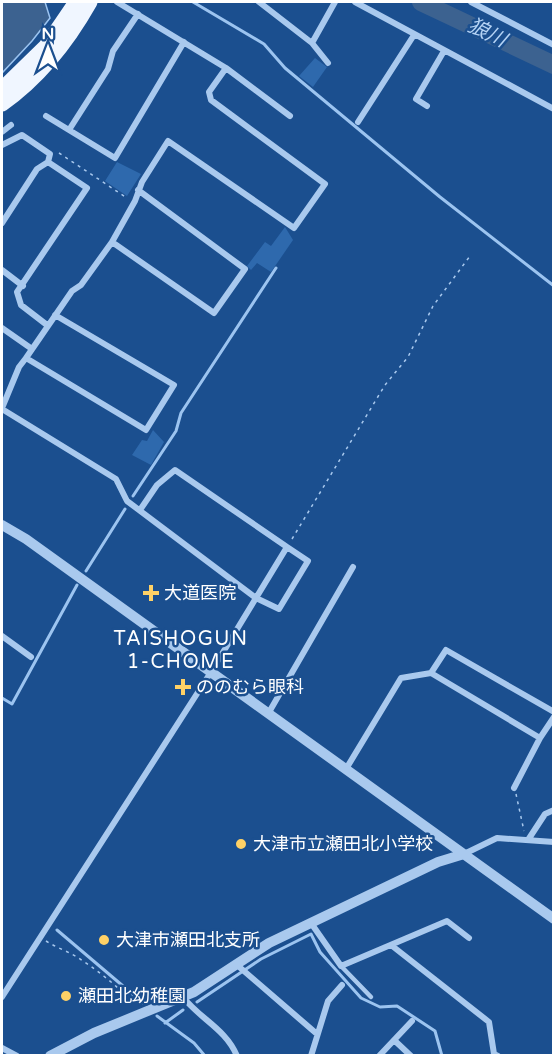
<svg xmlns="http://www.w3.org/2000/svg" width="555" height="1057" font-family="'Varela Round','Noto Sans JP',sans-serif">
<rect width="100%" height="100%" fill="#1b4f8f"/>
<path fill="#2e69ad" d="M 315,58 L 327,67 L 313,87 L 299,76 Z
M 117,162 L 141,174 L 127,196 L 105,181 Z
M 285,227 L 293,240 L 271,272 L 257,263 L 251,270 L 247,266 L 265,242 L 271,246 Z
M 153,430 L 164,442 L 151,465 L 132,455 L 142,440 L 147,441 Z"/>
<path fill="#3c6290" stroke="#9cc4f0" stroke-width="1.5" d="M 2,2 L 45,2 L 50,18 L 32,41 L 2,73 Z"/>
<g fill="none" stroke-linecap="round" stroke-linejoin="round">
<path stroke="#9cc4f0" stroke-width="3" d="M 193,2 L 264,44 L 285,68 L 440,197 L 554,286
M 133,496 L 176,431 L 181,413 L 276,268
M 86,571 L 125,509
M 2,698 L 12,704 L 77,585
M 57,930 L 143,1003
M 197,1002 L 261,959 L 311,934 L 320,952 L 361,998 L 380,1007 L 397,1006 L 435,1031 L 442,1056
M 157,1016 L 194,1043 L 205,1056
M 165,1023 L 183,1010"/>
<path stroke="#3c6290" stroke-width="18" d="M 421,2 L 554,65"/>
<path stroke="#a9c9ee" stroke-width="1.5" stroke-dasharray="3 4.5" stroke-linecap="butt" d="M 59,153 L 127,198
M 292,539 L 385,385 L 408,357 L 433,306 L 470,256
M 516,794 L 524,831
M 46,941 C 57,948 70,952 80,959 C 100,972 118,987 135,1004"/>
<path stroke="#a9c9ee" stroke-width="4.5" d="M 341,966 L 371,997"/>
<path stroke="#a9c9ee" stroke-width="6" d="M 117,2 L 226,68 L 290,116
M 259,2 L 312,43 L 328,63
M 355,2 L 554,109
M 471,2 L 554,45
M 312,43 L 335,2
M 427,106 L 416,99 L 444,51
M 46,116 L 115,158 L 184,42
M 358,122 L 414,35
M 69,130 L 108,69 L 113,51 L 138,14
M 2,132 L 11,125
M 2,145 L 22,135 L 50,154 L 48,162 L 37,169 L 2,223
M 112,242 L 135,201 L 142,182 L 168,141 L 294,228 L 325,184 L 211,100 L 209,92 L 226,68
M 2,270 L 23,286
M 55,315 L 174,385 L 146,430 L 26,358 L 72,291 L 81,285 L 112,242 L 214,313 L 245,269 L 138,190
M 47,325 L 21,305 L 17,292 L 87,188 L 48,162
M 2,328 L 32,349
M 2,408 L 19,367 L 26,358
M 2,409 L 116,479 L 127,501 L 256,598 L 279,609 L 308,561 L 287,547
M 2,636 L 31,657
M 431,673 L 446,650 L 554,712
M 268,714 L 353,567
M 346,769 L 401,678 L 431,673 L 540,738 L 554,717
M 514,788 L 540,738
M 528,840 L 545,814 L 554,810
M 464,854 L 497,838 L 554,842
M 311,923 L 341,966 L 447,921 L 469,938
M 391,945 L 489,1022 L 494,1054 L 498,1056
M 237,965 L 317,1034
M 2,997 L 211,672 L 287,547 L 175,470 L 157,485 L 140,510
M 183,997 C 200,1019 226,1029 237,1056
M 394,1040 L 411,1056
M 2,1048 L 17,1056
M 311,1056 L 328,1001 L 342,985
M 379,1056 L 412,1021"/>
<path stroke="#a9c9ee" stroke-width="10" d="M 2,525 L 26,539 L 554,919
M 50,1056 L 94,1033 L 194,992 L 269,943 L 438,862 L 464,854"/>
<path stroke="#f0f6ff" stroke-width="15" d="M 2,89 L 46,46 L 76,2
M 2,104 C 39,78 68,41 90,2"/>
</g>
<g fill="#ffd166" stroke="#1b4f8f" stroke-width="2">
<path d="M148 584h6v6h6v6h-6v6h-6v-6h-6v-6h6z"/>
<path d="M180 678h6v6h6v6h-6v6h-6v-6h-6v-6h6z"/>
<circle cx="241" cy="844" r="6"/>
<circle cx="104" cy="940" r="6"/>
<circle cx="66" cy="996" r="6"/>
</g>
<g text-anchor="middle" dominant-baseline="central" stroke-width="5" stroke-linejoin="round" paint-order="stroke">
<g font-size="18" fill="#fff" stroke="#1b4f8f" text-anchor="start">
<text x="164" y="593">大道医院</text>
<text x="196" y="687">ののむら眼科</text>
<text x="253" y="844">大津市立瀬田北小学校</text>
<text x="116" y="940">大津市瀬田北支所</text>
<text x="78" y="996">瀬田北幼稚園</text>
</g>
<g font-size="20" font-style="italic" fill="#b5d3f5" stroke="#1b4f8f">
<text transform="translate(487 33) rotate(26)">狼川</text>
</g>
<g font-size="20" letter-spacing="1.5" fill="#fff" stroke="#1b4f8f">
<text x="181" y="639">TAISHOGUN<tspan x="181" dy="23">1-CHOME</tspan></text>
</g>
</g>
<rect width="555" height="1057" fill="none" stroke="#ffffff" stroke-width="6"/>
<g transform="translate(48 48)" stroke="#1b4f8f" stroke-width="4.5" paint-order="stroke">
<path d="M0-4.5L10 22L0 15L-10 22Z" fill="#ffffff"/>
<text y="-9" font-size="16" font-weight="bold" text-anchor="middle" fill="#ffffff">N</text>
</g>
</svg>
